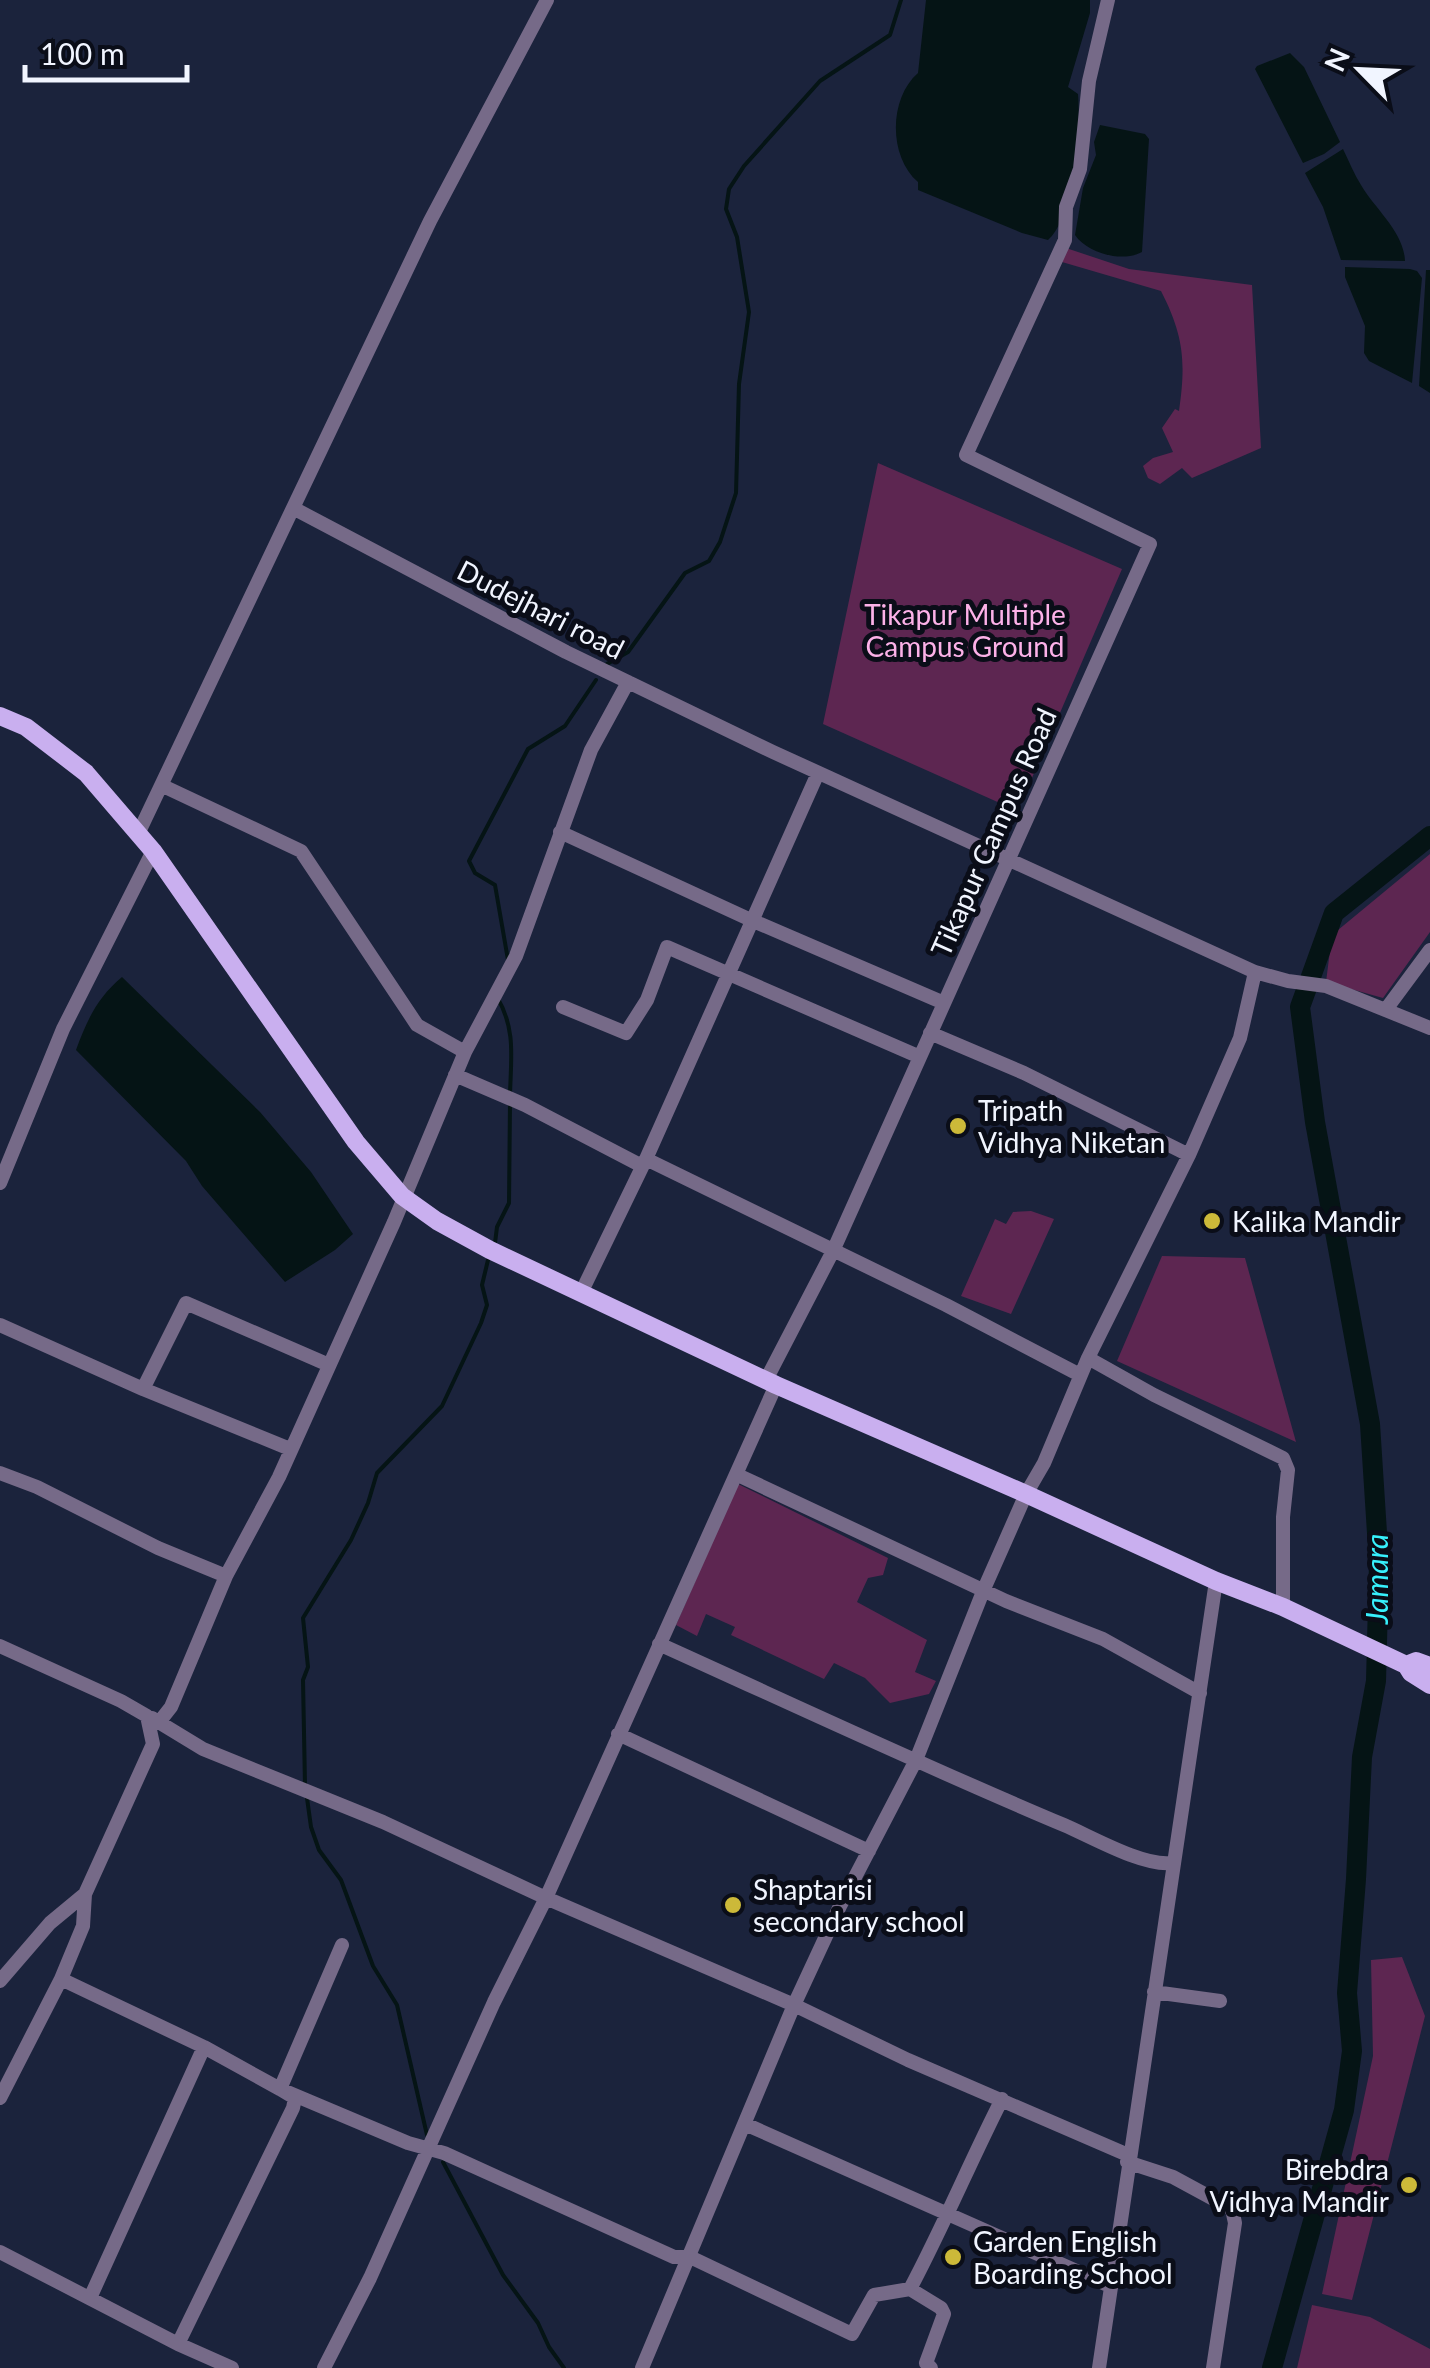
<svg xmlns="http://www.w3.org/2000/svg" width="1430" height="2368" font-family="Lato,sans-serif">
<rect width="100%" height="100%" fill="#1b233c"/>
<path fill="#5d2651" d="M 1066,248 L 1129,269 L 1252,285 L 1261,448 L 1192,478 L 1182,468 L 1160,484 L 1148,478 L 1143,466 L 1153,458 L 1173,452 L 1162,428 L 1175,409 L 1179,411 C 1186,362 1184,336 1161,291 L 1062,262 Z
M 878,463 L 1122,569 L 1022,801 L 1007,795 L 1002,804 L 823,724 Z
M 1430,854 L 1430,932 L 1383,998 L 1326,982 L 1332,935 Z
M 1031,1211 L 1054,1219 L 1011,1314 L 961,1296 L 995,1219 L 1006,1224 L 1013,1212 Z
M 1162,1256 L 1245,1258 L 1296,1442 L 1117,1361 Z
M 738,1484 L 888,1558 L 883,1575 L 868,1578 L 857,1602 L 927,1640 L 915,1672 L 936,1681 L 929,1694 L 890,1703 L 865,1678 L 834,1663 L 824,1679 L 731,1635 L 735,1627 L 706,1614 L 697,1636 L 676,1625 Z
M 1402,1957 L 1425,2016 L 1352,2300 L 1322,2294 L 1373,2056 L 1371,1960 Z
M 1312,2305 L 1370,2317 L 1430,2349 L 1430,2368 L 1297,2368 Z"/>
<path fill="#051415" d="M 926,0 L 1090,0 L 1090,13 L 1068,87 L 1078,94 C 1081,129 1074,218 1048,240 L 1022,233 L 918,190 L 918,182 C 888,156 889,98 918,73 Z
M 1290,53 L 1304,67 L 1340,142 L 1324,154 L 1303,163 L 1255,69 L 1257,66 Z
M 1100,125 L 1145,134 L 1149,139 L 1142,252 C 1122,263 1087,253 1075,235 L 1083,188 L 1096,155 L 1094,142 Z
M 1343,149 C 1349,161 1354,174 1361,185 C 1375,209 1404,232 1405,261 L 1341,260 L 1323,207 L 1305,173 Z
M 1345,267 L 1410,269 L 1417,271 L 1422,278 L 1412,383 L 1369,361 L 1364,353 L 1365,326 L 1345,277 Z
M 1426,270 L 1430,270 L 1430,393 L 1419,386 Z
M 122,977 L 260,1112 L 311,1172 L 353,1234 L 335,1250 L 285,1282 L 202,1186 L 186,1161 L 76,1050 C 87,1020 97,998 122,977 Z"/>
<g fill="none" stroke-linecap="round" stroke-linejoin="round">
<path stroke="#051415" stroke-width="4" d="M 607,664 L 628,652 L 685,573 L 709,561 L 720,542 L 736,493 L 739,384 L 749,312 L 737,237 L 726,209 L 729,189 L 744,166 L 820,81 L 890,35 L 901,0
M 508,960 L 495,885 L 475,873 L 469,861 L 528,749 L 565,726 L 596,680
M 497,997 C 516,1029 511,1058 510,1094
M 495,1243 L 497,1227 L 509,1203 L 510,1103
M 305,1785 L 303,1680 L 308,1667 L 303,1618 L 351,1540 L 368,1503 L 377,1473 L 442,1406 L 481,1323 L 487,1305 L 482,1285 L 488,1260
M 307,1798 L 311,1827 L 319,1850 L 341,1880 L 373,1966 L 397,2005 L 427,2135
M 443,2162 L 503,2275 L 538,2323 L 549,2347 L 564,2368"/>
<path stroke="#051415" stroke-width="20" d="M 1272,2368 L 1344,2110 L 1352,2051 L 1347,1993 L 1356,1879 L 1362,1757 L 1376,1681 L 1379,1564 L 1370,1424 L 1315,1122 L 1300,1007 L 1334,913 L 1430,836"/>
<path stroke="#766a88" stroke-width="14" d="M 547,0 L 430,221 L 293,508 L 566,652 L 773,752 L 1255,972 L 1288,981 L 1326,986 L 1430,1028
M 163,786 L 301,851 L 417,1025 L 465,1052
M 560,832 L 751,920 L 944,1003
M 138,834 L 293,508
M 563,1007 L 626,1033 L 647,1000 L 667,947 L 920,1057
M 1387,1008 L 1430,950
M 930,1033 L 1024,1073 L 1189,1155
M 455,1075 L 525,1105 L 642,1166
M 646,1159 L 946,1305 L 1080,1375
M 0,1183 L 63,1029 L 153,851
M 581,1293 L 646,1159 L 818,773
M 0,1325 L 143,1389 L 186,1303 L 329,1365
M 1088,1358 L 1189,1155 L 1240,1038 L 1255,972
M 766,1380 L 833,1251 L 1150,544 L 966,455 L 1065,240 L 1066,207 L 1080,169 L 1089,81 L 1108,0
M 143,1389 L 290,1449
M 0,1473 L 37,1487 L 158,1548 L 226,1576
M 742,1477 L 1006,1601 L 1103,1639 L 1200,1693
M 659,1644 C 794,1705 928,1768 1064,1825 C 1092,1837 1142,1866 1171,1863
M 0,1646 L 121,1701 L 147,1716 L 153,1744 L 85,1894 L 83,1926 L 61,1979 L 204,2047 L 280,2089 L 408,2143 L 444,2153 L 674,2257 L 690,2257 L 852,2334 L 874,2295 L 910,2289
M 152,1718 L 203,1749 L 383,1822 L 546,1898 L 794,2005 L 908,2060 L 1128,2155
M 160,1721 L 171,1707 L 226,1576 L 279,1477 L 394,1222 L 465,1052 L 516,956 L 591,750 L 628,682
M 618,1734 L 869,1851
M 0,1981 L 50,1923 L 85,1894
M 1154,1992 L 1220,2001
M 0,2098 L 61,1979
M 745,2124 L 1110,2286
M 1127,2162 L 1173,2177 L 1232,2209 L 1235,2223 L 1213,2368
M 0,2252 L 178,2344 L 232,2368
M 90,2298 L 204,2047
M 178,2344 L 293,2108 L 295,2098 L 280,2089 L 342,1945
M 324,2368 L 370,2278 L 494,2002 L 546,1898 L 776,1385
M 642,2368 L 794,2005 L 840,1906 L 916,1760 L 984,1589 L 1026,1494 L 1044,1463 L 1088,1358 L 1154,1395 L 1283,1458 L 1288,1470 L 1283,1517 L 1283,1607
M 931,2368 L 926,2363 L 944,2314 L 941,2308 L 910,2289 C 943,2227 970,2162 1002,2099
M 1099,2368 L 1216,1581"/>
<path stroke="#c9afef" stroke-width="18" d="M 0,716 L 26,727 L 86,773 L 153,851 L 356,1142 L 402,1196 L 437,1221 L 490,1250 L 776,1385 L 1026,1494 L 1216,1581 L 1283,1607 L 1406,1665 L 1411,1673 L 1430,1685
M 1406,1665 L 1416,1661 L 1430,1666"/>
</g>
<g fill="#ccb939" stroke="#0a0d18" stroke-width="4">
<circle cx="958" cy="1126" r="10"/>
<circle cx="1212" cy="1221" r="10"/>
<circle cx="733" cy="1905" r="10"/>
<circle cx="1409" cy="2185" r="10"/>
<circle cx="953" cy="2257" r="10"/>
</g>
<g text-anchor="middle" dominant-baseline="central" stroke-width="10" stroke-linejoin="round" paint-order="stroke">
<g font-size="28" fill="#f1f5ff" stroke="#0a0d18">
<text transform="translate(541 609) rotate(27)">Dudejhari road</text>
<text transform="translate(993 832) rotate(-66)">Tikapur Campus Road</text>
</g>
<g font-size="28" fill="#fcb1e8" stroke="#0a0d18">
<text x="965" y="614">Tikapur Multiple<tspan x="965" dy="32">Campus Ground</tspan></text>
</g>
<g font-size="28" fill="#f1f5ff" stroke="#0a0d18" text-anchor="start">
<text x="978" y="1110">Tripath<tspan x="978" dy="32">Vidhya Niketan</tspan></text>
<text x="1232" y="1221">Kalika Mandir</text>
<text x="753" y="1889">Shaptarisi<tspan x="753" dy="32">secondary school</tspan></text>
<text x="1389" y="2169" text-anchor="end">Birebdra<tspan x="1389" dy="32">Vidhya Mandir</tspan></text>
<text x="973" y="2241">Garden English<tspan x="973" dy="32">Boarding School</tspan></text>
</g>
<g font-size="30" font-style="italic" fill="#37f0fc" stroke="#0a0d18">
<text transform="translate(1376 1579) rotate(-90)">Jamara</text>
</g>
</g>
<g transform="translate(1360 70) rotate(294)" stroke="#0a0d18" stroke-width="8" paint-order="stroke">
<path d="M0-8L18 38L0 25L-18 38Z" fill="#f1f5ff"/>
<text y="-15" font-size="28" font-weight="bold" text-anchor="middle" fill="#f1f5ff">N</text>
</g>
<path d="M25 65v15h162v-15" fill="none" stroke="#f1f5ff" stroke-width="5"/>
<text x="40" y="65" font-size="30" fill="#f1f5ff" stroke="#0a0d18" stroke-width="8" paint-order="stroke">100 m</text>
</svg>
